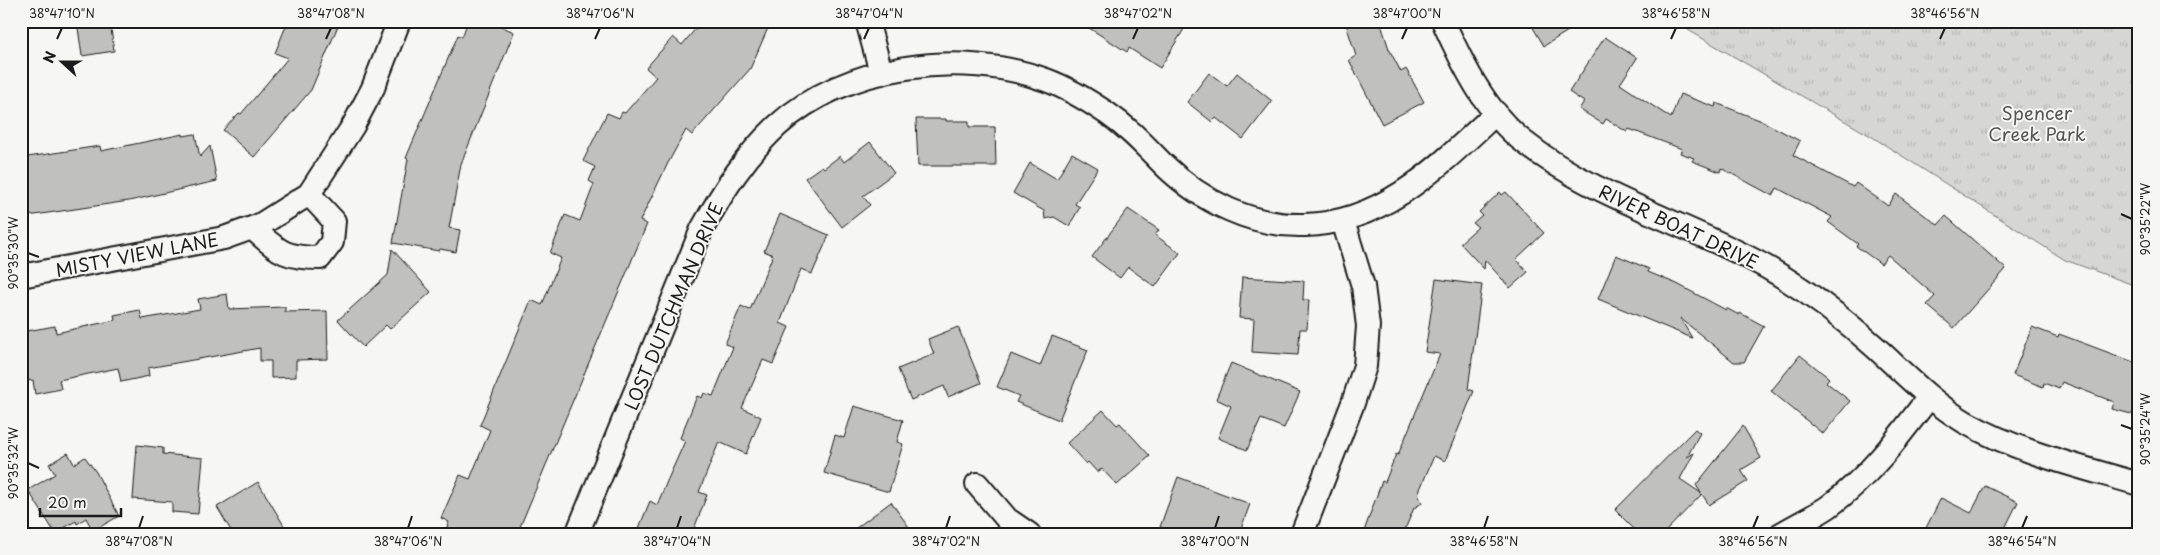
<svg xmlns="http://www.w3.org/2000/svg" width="2160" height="555" font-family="'Playpen Sans',sans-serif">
<defs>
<pattern id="park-tufts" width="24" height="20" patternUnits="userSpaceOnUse" patternTransform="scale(1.25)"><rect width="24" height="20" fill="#d6d6d2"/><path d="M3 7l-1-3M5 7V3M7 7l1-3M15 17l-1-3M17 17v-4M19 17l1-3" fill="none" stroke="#b7b7b4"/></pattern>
</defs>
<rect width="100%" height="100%" fill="#f6f6f2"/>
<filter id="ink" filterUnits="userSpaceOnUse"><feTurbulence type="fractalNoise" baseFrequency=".02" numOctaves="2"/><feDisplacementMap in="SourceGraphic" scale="10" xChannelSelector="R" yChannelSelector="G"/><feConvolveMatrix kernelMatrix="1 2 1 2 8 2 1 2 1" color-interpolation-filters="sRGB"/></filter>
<g filter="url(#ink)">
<path fill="url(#park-tufts)" stroke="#797977" d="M 1681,21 L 2139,21 L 2139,287 L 2065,260 L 1874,138 L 1688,30 Z"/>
<path fill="#c0c0bd" stroke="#1c1c1c" d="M 77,21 L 110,21 L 114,51 L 82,56 Z
M 288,21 L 340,21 L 311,90 L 254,157 L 223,130 L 239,113 L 241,114 L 288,58 L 275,53 Z
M 468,21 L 489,21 L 514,32 L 461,164 L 449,228 L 460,230 L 456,252 L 440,249 L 439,251 L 393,243 L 408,159 L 406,158 L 458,35 L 462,37 Z
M 702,21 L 753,21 L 768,28 L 750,69 L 692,135 L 686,130 L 668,163 L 640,221 L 647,224 L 517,534 L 444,534 L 449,522 L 441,518 L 460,475 L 470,479 L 490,430 L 480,425 L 531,300 L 542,305 L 561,258 L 550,253 L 565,215 L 580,221 L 594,184 L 589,181 L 595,167 L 583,161 L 607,113 L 619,118 L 622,112 L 625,113 L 656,77 L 646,68 L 673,37 L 682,45 Z
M 1078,21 L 1189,21 L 1160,68 L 1129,48 L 1127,52 Z
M 1345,21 L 1380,21 L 1389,49 L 1401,72 L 1406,69 L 1424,102 L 1382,124 L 1349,60 L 1356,56 Z
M 1529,21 L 1584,21 L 1544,46 Z
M 1605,37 L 1637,58 L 1620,84 L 1671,118 L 1680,94 L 1715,107 L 1716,103 L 1762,121 L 1800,141 L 1793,155 L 1853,187 L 1856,183 L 1888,206 L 1896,194 L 1938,225 L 1946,216 L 2006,269 L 1954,328 L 1927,305 L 1935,296 L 1888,255 L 1881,264 L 1856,246 L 1858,244 L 1828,222 L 1832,217 L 1777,188 L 1773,196 L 1721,168 L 1720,172 L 1692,161 L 1694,158 L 1680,153 L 1682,149 L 1629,129 L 1627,132 L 1606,119 L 1603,124 L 1579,109 L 1584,102 L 1569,92 Z
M 1209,73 L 1227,86 L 1237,73 L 1272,101 L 1243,139 L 1216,118 L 1212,122 L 1187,102 Z
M 916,119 L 946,119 L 946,121 L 969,121 L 969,127 L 995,127 L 996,166 L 918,166 Z
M 183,134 L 183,136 L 195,134 L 200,157 L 210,146 L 217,181 L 129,201 L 21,217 L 21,158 L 100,146 L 101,151 Z
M 870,142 L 894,173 L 863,196 L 870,205 L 842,227 L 805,178 L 822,166 L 824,168 L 840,156 L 844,162 Z
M 1072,153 L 1098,168 L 1075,204 L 1080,207 L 1069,226 L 1054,217 L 1045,219 L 1044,211 L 1013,193 L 1030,163 L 1057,179 Z
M 1500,192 L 1502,195 L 1506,192 L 1544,233 L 1516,259 L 1528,272 L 1510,288 L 1485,260 L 1484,269 L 1460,243 L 1478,227 L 1473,223 L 1482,215 L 1479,212 Z
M 1128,209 L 1159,230 L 1155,235 L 1180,253 L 1155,287 L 1128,267 L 1120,278 L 1092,257 Z
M 780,214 L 829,235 L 812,274 L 801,269 L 780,323 L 789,327 L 773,364 L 763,360 L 742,408 L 761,417 L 746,454 L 719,442 L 699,492 L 707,495 L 692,534 L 652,534 L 639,528 L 650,501 L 657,505 L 668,479 L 685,441 L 680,438 L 697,396 L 702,398 L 704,393 L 713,396 L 733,347 L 725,344 L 741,306 L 750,310 L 773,255 L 764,251 Z
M 392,249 L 431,292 L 390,329 L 386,325 L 363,347 L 338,320 L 388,275 Z
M 1616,255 L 1649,269 L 1648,272 L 1677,284 L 1726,310 L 1726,308 L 1739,315 L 1740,313 L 1764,326 L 1744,362 L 1734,362 L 1680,318 L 1692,338 L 1598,299 Z
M 1242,277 L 1304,281 L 1303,300 L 1309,300 L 1307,329 L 1300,329 L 1298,355 L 1252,352 L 1254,319 L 1239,318 Z
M 1436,279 L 1482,285 L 1468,389 L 1474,391 L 1445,461 L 1434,456 L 1418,494 L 1422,503 L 1414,508 L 1403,534 L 1363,534 L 1382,481 L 1385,482 L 1396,454 L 1398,455 L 1440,354 L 1425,352 Z
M 227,294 L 229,309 L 285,307 L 285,312 L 327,311 L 328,359 L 296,360 L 296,377 L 271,378 L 271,361 L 260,361 L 260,348 L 148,368 L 149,376 L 121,382 L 118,368 L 59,380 L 61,389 L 35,394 L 33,380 L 21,382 L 21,332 L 55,326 L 56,333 L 115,320 L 114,315 L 140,310 L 142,319 L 200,309 L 198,299 Z
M 958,327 L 981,383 L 948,397 L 944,386 L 911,400 L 898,369 L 934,354 L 928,339 Z
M 2032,327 L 2058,337 L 2059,334 L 2139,364 L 2139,416 L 2112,409 L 2114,402 L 2062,382 L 2059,389 L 2044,383 L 2043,387 L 2013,375 Z
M 1052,336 L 1088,350 L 1059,420 L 1016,402 L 1019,396 L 997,387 L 1011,354 L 1040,366 Z
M 1800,355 L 1829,378 L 1826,382 L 1850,401 L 1823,434 L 1771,391 Z
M 1231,363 L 1300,392 L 1284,428 L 1261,419 L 1247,450 L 1218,438 L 1231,406 L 1216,399 Z
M 854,406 L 903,420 L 897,442 L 903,444 L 889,492 L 824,473 L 835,435 L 844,438 Z
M 1103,410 L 1117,425 L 1120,423 L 1150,456 L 1117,485 L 1102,469 L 1097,472 L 1088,462 L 1086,464 L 1067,443 Z
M 1743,426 L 1761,458 L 1741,470 L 1748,481 L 1709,505 L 1702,494 L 1663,534 L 1639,534 L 1615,510 L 1695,429 L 1700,433 L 1687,457 L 1694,453 L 1680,479 L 1701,493 L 1696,485 Z
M 137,445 L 163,448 L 163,454 L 203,458 L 198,514 L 172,512 L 172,502 L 133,499 Z
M 68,453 L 74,464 L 85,457 L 96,472 L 119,516 L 93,531 L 86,518 L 77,524 L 76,521 L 55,533 L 28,490 L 55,474 L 49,464 Z
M 1178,477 L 1250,504 L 1239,534 L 1179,534 L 1160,527 Z
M 258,482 L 289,534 L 233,534 L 217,507 Z
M 1985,486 L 2018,502 L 2004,530 L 2012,534 L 1923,534 L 1941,498 L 1971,513 Z
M 891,502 L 914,534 L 848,534 Z"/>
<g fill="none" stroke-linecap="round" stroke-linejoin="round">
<defs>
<path id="street" d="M 867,21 L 881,72
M 1443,21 C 1462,63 1486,113 1524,142 C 1596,199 1689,223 1768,268 C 1806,290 1843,318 1875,347 C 1904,373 1931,402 1965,422 C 2017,452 2081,467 2139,484
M 252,228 C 279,251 283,258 320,258 L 332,242 L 334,221 L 309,194
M 21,276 L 224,238 L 260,225 L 309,194 L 353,126 L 373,88 L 399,21
M 977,484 L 1007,519 L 1029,534
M 577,534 L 702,229 C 723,191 745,156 777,126 C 844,64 962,49 1046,80 C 1068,88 1089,101 1108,114 C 1130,129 1146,147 1164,165 C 1201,201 1252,227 1305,225 C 1385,223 1441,164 1496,113
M 1302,534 L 1353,403 L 1365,366 L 1368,326 L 1363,286 L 1343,221
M 1781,534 C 1796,525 1813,517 1828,507 C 1869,477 1898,438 1929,397"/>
</defs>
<use href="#street" stroke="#1c1c1c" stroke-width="26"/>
<use href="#street" stroke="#f6f6f2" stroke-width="22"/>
</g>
</g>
<path fill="none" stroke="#1c1c1c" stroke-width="2" d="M 57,39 L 62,28M 326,39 L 331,28M 595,39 L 600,28M 864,39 L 869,28M 1133,39 L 1138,28M 1402,39 L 1407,28M 1671,39 L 1676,28M 1940,39 L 1945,28M 2121,214 L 2132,219M 28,253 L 39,257M 2121,425 L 2132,429M 28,463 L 39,468M 139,528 L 143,516M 408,528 L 412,516M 677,528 L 681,516M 946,528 L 950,516M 1215,528 L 1219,516M 1484,528 L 1488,516M 1753,528 L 1758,516M 2022,528 L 2027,516"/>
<g text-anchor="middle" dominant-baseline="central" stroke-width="4" stroke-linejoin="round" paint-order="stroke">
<g font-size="18" fill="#545453" stroke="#f6f6f2">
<text x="2037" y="112">Spencer<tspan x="2037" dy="21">Creek Park</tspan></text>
</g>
<g font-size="18" fill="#1c1c1c" stroke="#f6f6f2">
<text transform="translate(1679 226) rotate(25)">RIVER BOAT DRIVE</text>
<text transform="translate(137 254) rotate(-11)">MISTY VIEW LANE</text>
<text transform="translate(673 306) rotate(-67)">LOST DUTCHMAN DRIVE</text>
</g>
</g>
<rect width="2160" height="555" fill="none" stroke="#f6f6f2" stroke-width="55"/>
<g transform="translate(62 62) rotate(291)" stroke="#f6f6f2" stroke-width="4" paint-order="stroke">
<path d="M0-4L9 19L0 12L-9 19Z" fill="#1c1c1c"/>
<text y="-8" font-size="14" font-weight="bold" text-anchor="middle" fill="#1c1c1c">N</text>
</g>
<path d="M40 508v8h81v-8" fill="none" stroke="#1c1c1c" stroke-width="2.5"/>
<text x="48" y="508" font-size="15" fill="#1c1c1c" stroke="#f6f6f2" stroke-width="4" paint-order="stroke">20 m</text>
<rect x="28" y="28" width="2104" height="500" fill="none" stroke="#1c1c1c" stroke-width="2"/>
<g font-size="12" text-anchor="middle" fill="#1c1c1c">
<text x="62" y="18">38°47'10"N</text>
<text x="331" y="18">38°47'08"N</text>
<text x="600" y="18">38°47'06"N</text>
<text x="869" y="18">38°47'04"N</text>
<text x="1138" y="18">38°47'02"N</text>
<text x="1407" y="18">38°47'00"N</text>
<text x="1676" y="18">38°46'58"N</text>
<text x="1945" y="18">38°46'56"N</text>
<text transform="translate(2146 219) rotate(-90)" y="4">90°35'22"W</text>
<text transform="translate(14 253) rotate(-90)" y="4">90°35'30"W</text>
<text transform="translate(2146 429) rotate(-90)" y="4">90°35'24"W</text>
<text transform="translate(14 463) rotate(-90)" y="4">90°35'32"W</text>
<text x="139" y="546">38°47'08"N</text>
<text x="408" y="546">38°47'06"N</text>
<text x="677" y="546">38°47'04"N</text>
<text x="946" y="546">38°47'02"N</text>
<text x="1215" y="546">38°47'00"N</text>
<text x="1484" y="546">38°46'58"N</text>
<text x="1753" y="546">38°46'56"N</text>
<text x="2022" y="546">38°46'54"N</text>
</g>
</svg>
